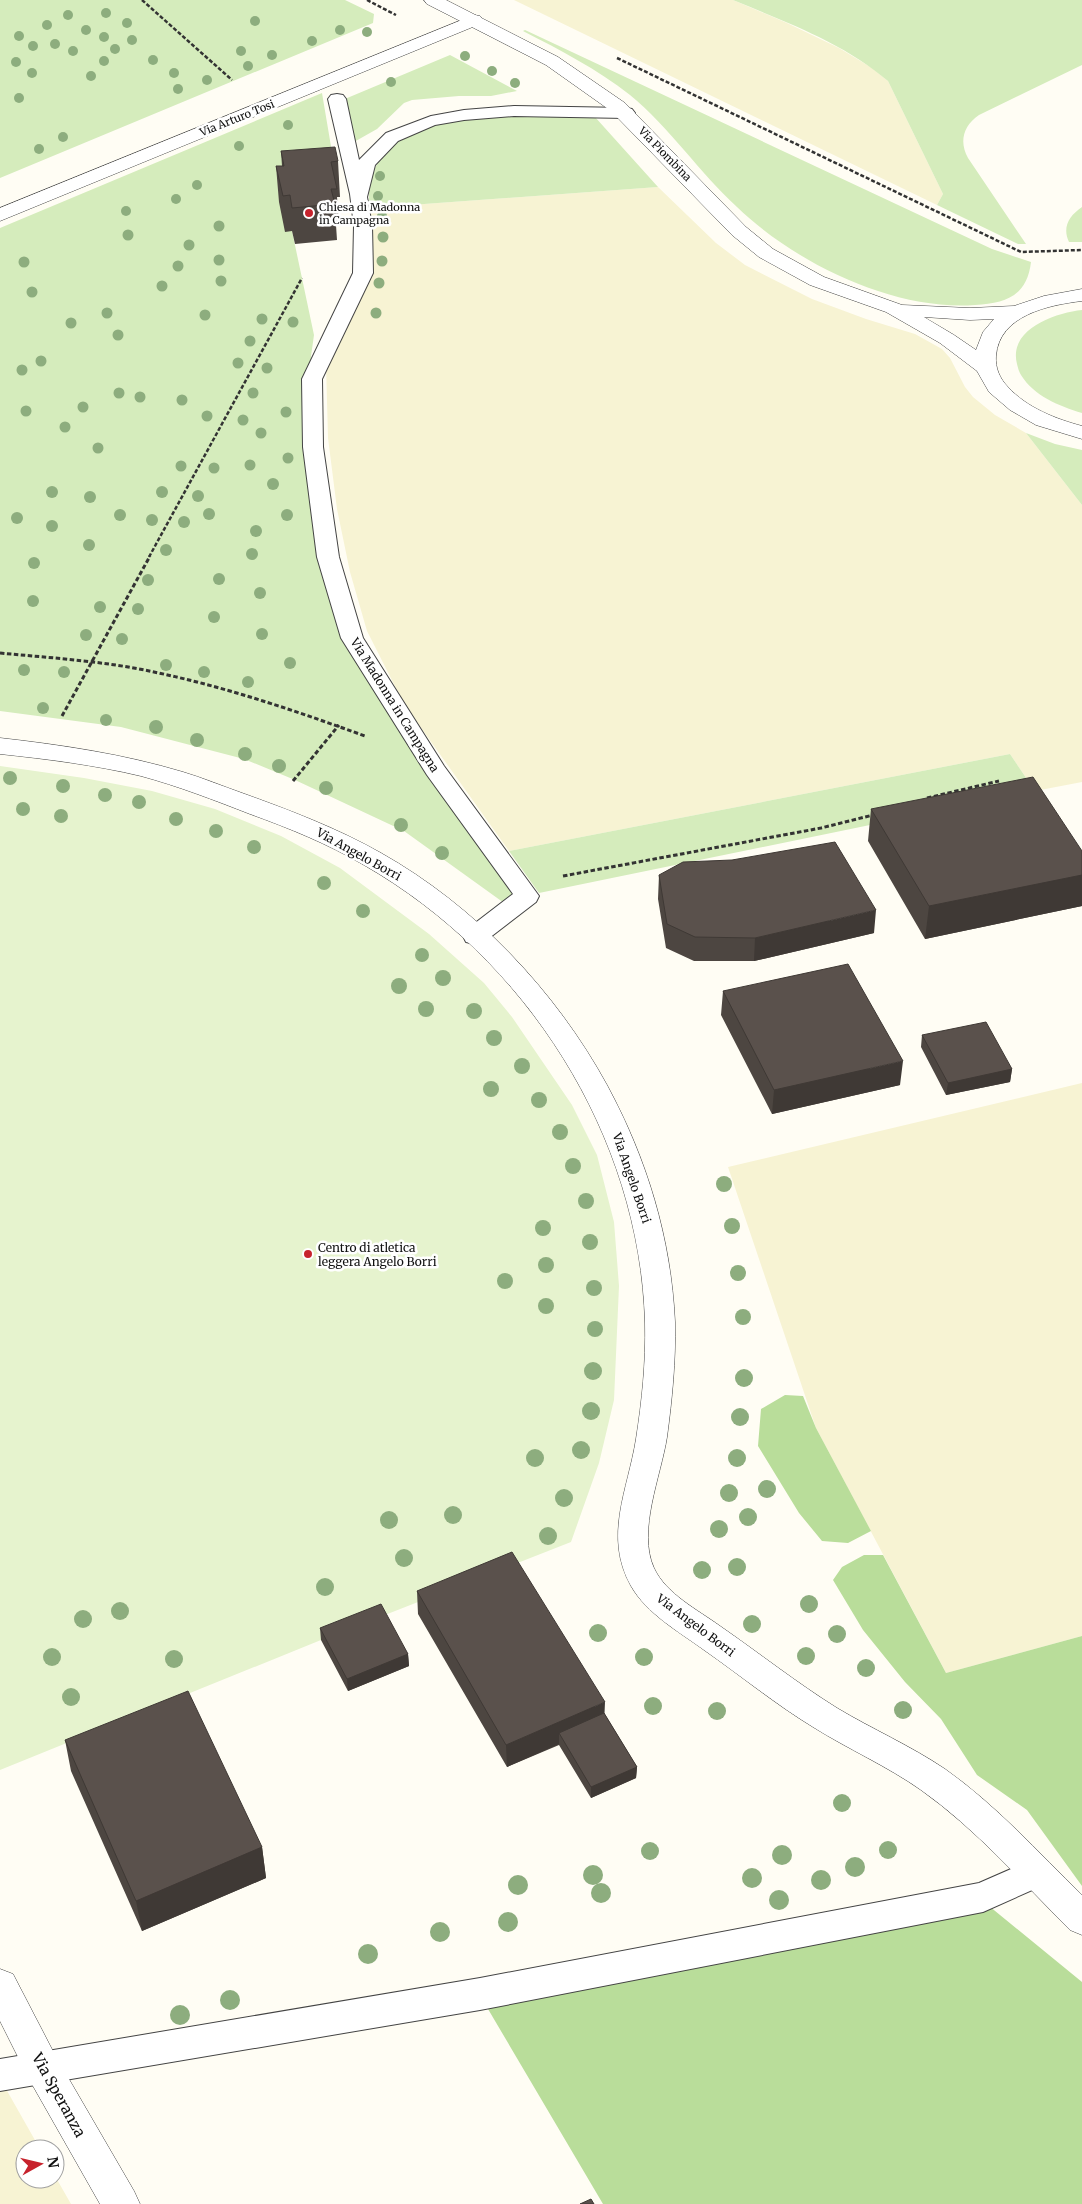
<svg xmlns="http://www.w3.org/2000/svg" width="1082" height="2204" font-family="Merriweather,serif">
<rect width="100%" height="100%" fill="#fffdf4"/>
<path fill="#f7f3d3" d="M 514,0 L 733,0 L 787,23 L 839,48 L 872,68 L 888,81 L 943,194 L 937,205 Z
M 658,187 L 716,243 L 745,265 L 812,299 L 866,319 L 915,334 L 942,349 L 950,358 L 965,387 L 973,397 L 995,415 L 1026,433 L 1082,505 L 1082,782 L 1035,791 L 1010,754 L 509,851 L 404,704 L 367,631 L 350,572 L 337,509 L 328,438 L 326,364 L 370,241 L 369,208 Z
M 1082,1083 L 1082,1636 L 946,1673 L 816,1428 L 728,1167 Z
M 6,2089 L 40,2149 L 25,2149 L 25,2179 L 55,2179 L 55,2176 L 71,2204 L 0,2204 L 0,2091 Z"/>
<path fill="#d5ecbc" d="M 0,0 L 345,0 L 374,14 L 373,23 L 0,178 Z
M 733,0 L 1082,0 L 1082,65 L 979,115 C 963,126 959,142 968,158 L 1026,244 L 1018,244 L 937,205 L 943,194 L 888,81 C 844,43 786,22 733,0 Z
M 525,30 L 992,249 L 1031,262 C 1027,296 1006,303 975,305 C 893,311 795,263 737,207 C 699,172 670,128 630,95 C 597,69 560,50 523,31 Z
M 450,55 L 517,91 L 491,96 L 459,96 L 412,100 L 404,103 L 377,129 L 354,142 L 340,101 Z
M 322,93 L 337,182 L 285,231 L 292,231 L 314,335 L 311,356 L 313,447 L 352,638 L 517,884 L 511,908 L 404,831 L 295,780 L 244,759 L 121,727 L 0,711 L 0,228 Z
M 479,116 L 595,117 L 658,187 L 369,208 C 369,196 368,181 374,170 C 392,129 441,123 479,116 Z
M 1082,207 L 1082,242 L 1069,242 C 1062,227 1069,216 1082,207 Z
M 1082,310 L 1082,413 C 1059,406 1034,396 1021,375 C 1019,372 1018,368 1017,364 C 1008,329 1055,313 1082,310 Z
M 1026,433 L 1055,444 L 1082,450 L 1082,505 Z
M 1010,754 L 1035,791 L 539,893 L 509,851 Z"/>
<path fill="#b9dd9a" d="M 785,1395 L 803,1396 L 816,1428 L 871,1531 L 848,1543 L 822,1541 L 799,1513 L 758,1446 L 761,1409 Z
M 864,1555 L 883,1555 L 946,1673 L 1082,1636 L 1082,1886 L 1027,1810 L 977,1775 L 941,1719 L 905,1682 L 863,1630 L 833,1580 L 842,1567 Z
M 989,1906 L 1082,1982 L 1082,2204 L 603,2204 L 488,2009 L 519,1999 Z"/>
<path fill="#e6f3ce" d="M 0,766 L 84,778 L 152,791 L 215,809 L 281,836 L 340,868 L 429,934 L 484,983 L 512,1017 L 572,1105 L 597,1155 L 614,1222 L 619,1286 L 614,1400 L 599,1463 L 571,1542 L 321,1640 L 0,1770 Z"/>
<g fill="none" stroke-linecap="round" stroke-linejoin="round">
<defs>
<path id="service" d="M 337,94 L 343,95 L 346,99 L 359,160 L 386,133 L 431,116 L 464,110 L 514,106 L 626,108 L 632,109 L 635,113 L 632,117 L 626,118 L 514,116 L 464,120 L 435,125 L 398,141 L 375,165 L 367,197 L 372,226 L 373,273 L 322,379 L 323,447 L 339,557 L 363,638 L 444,766 L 539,896 L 536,902 L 484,942 L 475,944 L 466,942 L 463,936 L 466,930 L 513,894 L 427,775 L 341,638 L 317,557 L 303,447 L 302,379 L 353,273 L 354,226 L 350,194 L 328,99 L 331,95 Z
M 1036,1858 L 1048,1863 L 1052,1873 L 1048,1883 L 983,1912 L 480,2010 L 0,2091 L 0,2059 L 480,1978 L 979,1883 Z"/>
<path id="minor" d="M 474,15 L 480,16 L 483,20 L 480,24 L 0,221 L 0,208 Z
M 0,738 C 62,745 123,754 183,772 C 203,778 222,786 242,793 C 289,810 337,828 381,853 C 475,906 555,990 607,1085 C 647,1159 671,1238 675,1322 C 676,1360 672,1400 667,1437 C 661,1476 637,1531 654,1568 C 666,1594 698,1610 720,1626 C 759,1653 797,1683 837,1708 C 872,1729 911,1746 945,1769 C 996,1805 1038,1852 1082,1895 L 1082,1935 L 1070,1930 C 1022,1882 976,1829 921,1790 C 887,1766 848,1749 813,1727 C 775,1704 740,1675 704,1650 C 678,1631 647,1614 631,1586 C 603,1536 628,1490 636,1439 C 642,1401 646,1362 645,1323 C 640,1135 526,958 364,865 C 328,844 289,828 250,814 C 214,800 178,786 141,776 C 95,765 47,759 0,754 Z
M 0,1969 L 13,1974 L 55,2055 L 134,2191 L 140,2204 L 100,2204 L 29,2079 L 0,2021 Z"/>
<path id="tertiary" d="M 424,0 L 446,0 L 558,57 L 625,103 L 746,227 L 773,249 L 824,277 L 902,305 L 970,308 L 1014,306 L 1044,296 L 1082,289 L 1082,301 C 1049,305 999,315 996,356 C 995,368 1000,379 1008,387 C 1027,408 1056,419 1082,426 L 1082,439 L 1036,425 L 1010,410 L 989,392 L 977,371 L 940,343 L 886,312 L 810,285 L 759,257 L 732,235 L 611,111 L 546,65 L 427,4 ZM 924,317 L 970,320 L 994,319 L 983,332 L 976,350 L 954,335 Z"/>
</defs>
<use href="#service" stroke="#444" stroke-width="2"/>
<use href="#minor" stroke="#444" stroke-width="1"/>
<use href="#tertiary" stroke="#444" stroke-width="1"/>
<path stroke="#333" stroke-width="2.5" stroke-dasharray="4 2" stroke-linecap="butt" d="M 142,0 L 232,80
M 367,0 L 396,15
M 617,58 L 1021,252 L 1082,250
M 149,557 L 302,278"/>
<path stroke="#333" stroke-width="3" stroke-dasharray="4.5 2.5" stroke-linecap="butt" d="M 0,653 C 51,658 104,661 154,672 C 226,687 296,711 365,736
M 62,716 L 150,556
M 293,781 L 339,725
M 927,798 L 999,781
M 563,876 L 821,828 L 873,815"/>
<use href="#service" fill="#fff" fill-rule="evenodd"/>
<use href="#minor" fill="#fff" fill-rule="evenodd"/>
<use href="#tertiary" fill="#fff" fill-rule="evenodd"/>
</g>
<g fill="#8dad7e">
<circle cx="106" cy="13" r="5"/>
<circle cx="68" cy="15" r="5"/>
<circle cx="255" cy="21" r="5"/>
<circle cx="127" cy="23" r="5"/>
<circle cx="47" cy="25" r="5"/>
<circle cx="86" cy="30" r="5"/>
<circle cx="340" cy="30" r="5"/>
<circle cx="367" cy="32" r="5"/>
<circle cx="19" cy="36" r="5"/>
<circle cx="104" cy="37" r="5"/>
<circle cx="132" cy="40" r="5"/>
<circle cx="312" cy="41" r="5"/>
<circle cx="55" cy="44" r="5"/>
<circle cx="33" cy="46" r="5"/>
<circle cx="115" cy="49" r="5"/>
<circle cx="73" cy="51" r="5"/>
<circle cx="241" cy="51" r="5"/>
<circle cx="272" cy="55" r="5"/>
<circle cx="465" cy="56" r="5"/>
<circle cx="153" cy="60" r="5"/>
<circle cx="104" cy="61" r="5"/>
<circle cx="16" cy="62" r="5"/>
<circle cx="248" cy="66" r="5"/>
<circle cx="492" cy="71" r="5"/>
<circle cx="32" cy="73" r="5"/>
<circle cx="174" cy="73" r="5"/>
<circle cx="91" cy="76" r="5"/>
<circle cx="207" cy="80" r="5"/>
<circle cx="391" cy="82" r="5"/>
<circle cx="515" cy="83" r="5"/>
<circle cx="178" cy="89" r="5"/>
<circle cx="19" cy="98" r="5"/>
<circle cx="288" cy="125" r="5"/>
<circle cx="63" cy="137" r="5"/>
<circle cx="239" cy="146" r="5"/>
<circle cx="39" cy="149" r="5"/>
<circle cx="380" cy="176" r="5"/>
<circle cx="197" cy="185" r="5"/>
<circle cx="378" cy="196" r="5"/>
<circle cx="176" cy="199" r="5"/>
<circle cx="126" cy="211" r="5"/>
<circle cx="382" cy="216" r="5"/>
<circle cx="219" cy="226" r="5.5"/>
<circle cx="128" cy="235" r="5.5"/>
<circle cx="383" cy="237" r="5.5"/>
<circle cx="189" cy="245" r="5.5"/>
<circle cx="219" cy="260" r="5.5"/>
<circle cx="382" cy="261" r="5.5"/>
<circle cx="24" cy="262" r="5.5"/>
<circle cx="178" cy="266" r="5.5"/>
<circle cx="221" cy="281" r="5.5"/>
<circle cx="379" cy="283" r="5.5"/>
<circle cx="162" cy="286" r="5.5"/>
<circle cx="32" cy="292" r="5.5"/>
<circle cx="107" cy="313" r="5.5"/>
<circle cx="376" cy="313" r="5.5"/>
<circle cx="205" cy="315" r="5.5"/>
<circle cx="262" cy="319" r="5.5"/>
<circle cx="293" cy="322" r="5.5"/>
<circle cx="71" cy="323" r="5.5"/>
<circle cx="118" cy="335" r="5.5"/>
<circle cx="250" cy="341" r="5.5"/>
<circle cx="41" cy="361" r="5.5"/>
<circle cx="238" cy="363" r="5.5"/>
<circle cx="267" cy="368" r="5.5"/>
<circle cx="22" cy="370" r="5.5"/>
<circle cx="119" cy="393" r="5.5"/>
<circle cx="253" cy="393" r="5.5"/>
<circle cx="140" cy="397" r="5.5"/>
<circle cx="182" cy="400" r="5.5"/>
<circle cx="83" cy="407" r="5.5"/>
<circle cx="26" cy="411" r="5.5"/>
<circle cx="286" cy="412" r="5.5"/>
<circle cx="207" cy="416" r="5.5"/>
<circle cx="243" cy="420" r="5.5"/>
<circle cx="65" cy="427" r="5.5"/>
<circle cx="261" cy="433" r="5.5"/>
<circle cx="98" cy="448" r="5.5"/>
<circle cx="288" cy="458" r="5.5"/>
<circle cx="250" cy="465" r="5.5"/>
<circle cx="181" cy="466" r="5.5"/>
<circle cx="214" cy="468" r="5.5"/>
<circle cx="273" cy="484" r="6"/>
<circle cx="52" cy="492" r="6"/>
<circle cx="162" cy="492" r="6"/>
<circle cx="198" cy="496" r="6"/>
<circle cx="90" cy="497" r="6"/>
<circle cx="209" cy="514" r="6"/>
<circle cx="120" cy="515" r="6"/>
<circle cx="287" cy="515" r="6"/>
<circle cx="17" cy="518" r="6"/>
<circle cx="152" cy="520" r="6"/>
<circle cx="184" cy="522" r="6"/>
<circle cx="52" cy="526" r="6"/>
<circle cx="256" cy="531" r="6"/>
<circle cx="89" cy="545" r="6"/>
<circle cx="166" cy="550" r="6"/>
<circle cx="252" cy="554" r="6"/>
<circle cx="34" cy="563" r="6"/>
<circle cx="219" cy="579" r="6"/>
<circle cx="148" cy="580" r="6"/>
<circle cx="260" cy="593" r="6"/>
<circle cx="33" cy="601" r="6"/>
<circle cx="100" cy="607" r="6"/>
<circle cx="138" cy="609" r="6"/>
<circle cx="214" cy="617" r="6"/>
<circle cx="262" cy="634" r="6"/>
<circle cx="86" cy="635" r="6"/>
<circle cx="122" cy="639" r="6"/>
<circle cx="290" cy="663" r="6"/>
<circle cx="166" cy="665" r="6"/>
<circle cx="24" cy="670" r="6"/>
<circle cx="64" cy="672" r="6"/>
<circle cx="204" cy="672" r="6"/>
<circle cx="248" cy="682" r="6"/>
<circle cx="43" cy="708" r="6"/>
<circle cx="106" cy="720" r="6"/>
<circle cx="156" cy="727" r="7"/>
<circle cx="197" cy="740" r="7"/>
<circle cx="245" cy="754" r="7"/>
<circle cx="279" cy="766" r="7"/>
<circle cx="10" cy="778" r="7"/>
<circle cx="63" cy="786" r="7"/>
<circle cx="326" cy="788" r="7"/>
<circle cx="105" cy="795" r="7"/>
<circle cx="139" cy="802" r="7"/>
<circle cx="23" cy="809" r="7"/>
<circle cx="61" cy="816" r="7"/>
<circle cx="176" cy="819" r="7"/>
<circle cx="401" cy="825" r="7"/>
<circle cx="216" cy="831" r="7"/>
<circle cx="254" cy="847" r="7"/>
<circle cx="442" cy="853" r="7"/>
<circle cx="324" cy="883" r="7"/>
<circle cx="363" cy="911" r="7"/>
<circle cx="422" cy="955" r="7"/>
<circle cx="443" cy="978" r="8"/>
<circle cx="399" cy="986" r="8"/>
<circle cx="426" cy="1009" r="8"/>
<circle cx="474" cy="1011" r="8"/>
<circle cx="494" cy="1038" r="8"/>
<circle cx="522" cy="1066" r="8"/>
<circle cx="491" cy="1089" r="8"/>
<circle cx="539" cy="1100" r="8"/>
<circle cx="560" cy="1132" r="8"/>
<circle cx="573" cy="1166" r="8"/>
<circle cx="724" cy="1184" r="8"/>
<circle cx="586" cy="1201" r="8"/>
<circle cx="732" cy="1226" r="8"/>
<circle cx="543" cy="1228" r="8"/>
<circle cx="590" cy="1242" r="8"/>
<circle cx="546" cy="1265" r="8"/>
<circle cx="738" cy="1273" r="8"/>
<circle cx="505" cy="1281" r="8"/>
<circle cx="594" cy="1288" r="8"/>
<circle cx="546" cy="1306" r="8"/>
<circle cx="743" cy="1317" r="8"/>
<circle cx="595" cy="1329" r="8"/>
<circle cx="593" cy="1371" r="9"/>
<circle cx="744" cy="1378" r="9"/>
<circle cx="591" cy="1411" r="9"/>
<circle cx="740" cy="1417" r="9"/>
<circle cx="581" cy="1450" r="9"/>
<circle cx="535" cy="1458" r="9"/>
<circle cx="737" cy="1458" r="9"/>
<circle cx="767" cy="1489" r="9"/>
<circle cx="729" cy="1493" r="9"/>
<circle cx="564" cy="1498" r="9"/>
<circle cx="453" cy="1515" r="9"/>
<circle cx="748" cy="1517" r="9"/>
<circle cx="389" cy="1520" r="9"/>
<circle cx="719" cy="1529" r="9"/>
<circle cx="548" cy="1536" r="9"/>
<circle cx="404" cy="1558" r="9"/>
<circle cx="737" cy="1567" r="9"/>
<circle cx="702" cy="1570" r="9"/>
<circle cx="325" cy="1587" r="9"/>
<circle cx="809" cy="1604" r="9"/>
<circle cx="120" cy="1611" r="9"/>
<circle cx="83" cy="1619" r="9"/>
<circle cx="752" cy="1624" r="9"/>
<circle cx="598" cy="1633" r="9"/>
<circle cx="837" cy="1634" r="9"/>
<circle cx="806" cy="1656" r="9"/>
<circle cx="52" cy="1657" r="9"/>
<circle cx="644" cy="1657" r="9"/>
<circle cx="174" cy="1659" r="9"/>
<circle cx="866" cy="1668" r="9"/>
<circle cx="71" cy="1697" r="9"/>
<circle cx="653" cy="1706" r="9"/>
<circle cx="903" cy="1710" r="9"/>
<circle cx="717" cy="1711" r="9"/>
<circle cx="842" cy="1803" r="9"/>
<circle cx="888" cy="1850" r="9"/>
<circle cx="650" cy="1851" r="9"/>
<circle cx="782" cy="1855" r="10"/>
<circle cx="855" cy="1867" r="10"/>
<circle cx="593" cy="1875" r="10"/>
<circle cx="752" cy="1878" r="10"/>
<circle cx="821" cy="1880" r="10"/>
<circle cx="518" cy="1885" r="10"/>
<circle cx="601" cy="1893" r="10"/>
<circle cx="779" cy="1900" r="10"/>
<circle cx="508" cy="1922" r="10"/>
<circle cx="440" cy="1932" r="10"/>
<circle cx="368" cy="1954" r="10"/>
<circle cx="230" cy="2000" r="10"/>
<circle cx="180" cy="2015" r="10"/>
</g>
<path fill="#4d4641" d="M 281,151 L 338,161 L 340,197 L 337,197 L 339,225 L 336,225 L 337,240 L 295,244 L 292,231 L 285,232 L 279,202 L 276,166 L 282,166 Z
M 871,809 L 1082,851 L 1082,906 L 925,939 L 868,841 Z
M 659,875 L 874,933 L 754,961 L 694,961 L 666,948 L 658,899 Z
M 723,991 L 900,1085 L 772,1114 L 721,1015 Z
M 922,1035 L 1012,1069 L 1010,1082 L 946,1095 L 921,1047 Z
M 417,1591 L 604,1713 L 637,1767 L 636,1778 L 591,1798 L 559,1745 L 507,1767 L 418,1614 Z
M 320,1628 L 408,1654 L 409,1666 L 348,1691 L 321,1640 Z
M 65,1740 L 262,1847 L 266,1878 L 142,1931 L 71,1771 Z"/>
<path fill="#3f3935" d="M 1082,875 L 1082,906 L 925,939 L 929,906 Z
M 876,910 L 874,933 L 754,961 L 755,938 Z
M 903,1061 L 900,1085 L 772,1114 L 774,1090 Z
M 1012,1069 L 1010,1082 L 946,1095 L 948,1083 Z
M 408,1654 L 409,1666 L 348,1691 L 347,1679 Z
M 605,1702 L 604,1725 L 559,1733 L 559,1744 L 507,1767 L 506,1745 Z
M 637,1767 L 636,1778 L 591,1798 L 591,1787 Z
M 262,1847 L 266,1878 L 142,1931 L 136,1901 Z"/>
<path fill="#5a514c" stroke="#3f3935" d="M 335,147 L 338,161 L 331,162 L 337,189 L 331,189 L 335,204 L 292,208 L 290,195 L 283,196 L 276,166 L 284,166 L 281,151 Z
M 1033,777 L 1082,851 L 1082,875 L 929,906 L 871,809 Z
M 835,842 L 876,910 L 755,938 L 695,937 L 667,924 L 659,875 L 683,862 L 732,860 Z
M 848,964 L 903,1061 L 774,1090 L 723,991 Z
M 986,1022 L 1012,1069 L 948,1083 L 922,1035 Z
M 512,1552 L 605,1702 L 506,1745 L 417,1591 Z
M 381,1604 L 408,1654 L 347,1679 L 320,1628 Z
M 188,1691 L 262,1847 L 136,1901 L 65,1740 Z
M 604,1713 L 637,1767 L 591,1787 L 559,1733 Z
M 591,2199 L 594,2204 L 580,2204 Z"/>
<g fill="#c7232d" stroke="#fff" stroke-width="2">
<circle cx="309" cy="213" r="5"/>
<circle cx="308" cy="1254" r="5"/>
</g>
<g text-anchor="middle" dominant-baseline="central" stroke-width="5" stroke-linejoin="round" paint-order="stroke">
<g font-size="11" fill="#111" stroke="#fff">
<text transform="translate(237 118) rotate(-22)">Via Arturo Tosi</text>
<text transform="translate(665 154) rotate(46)">Via Piombina</text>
</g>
<g font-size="11" fill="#111" stroke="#fff" text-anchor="start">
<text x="319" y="207">Chiesa di Madonna<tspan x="319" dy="13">in Campagna</tspan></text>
</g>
<g font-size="12" fill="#111" stroke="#fff">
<text transform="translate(395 705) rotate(58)">Via Madonna in Campagna</text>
<text transform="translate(359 854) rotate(29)">Via Angelo Borri</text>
<text transform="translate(632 1178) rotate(71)">Via Angelo Borri</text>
<text transform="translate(696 1625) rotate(37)">Via Angelo Borri</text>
</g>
<g font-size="12" fill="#111" stroke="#fff" text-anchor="start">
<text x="318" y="1247">Centro di atletica<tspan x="318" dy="14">leggera Angelo Borri</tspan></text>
</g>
<g font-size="15" fill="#111" stroke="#fff">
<text transform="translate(59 2095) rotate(61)">Via Speranza</text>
</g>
</g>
<g transform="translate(40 2164) rotate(82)"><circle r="24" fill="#ffffff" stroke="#a0a0a0"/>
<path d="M0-4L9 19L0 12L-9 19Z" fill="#c7232d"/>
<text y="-8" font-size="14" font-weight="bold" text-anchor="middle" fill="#111111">N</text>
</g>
</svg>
